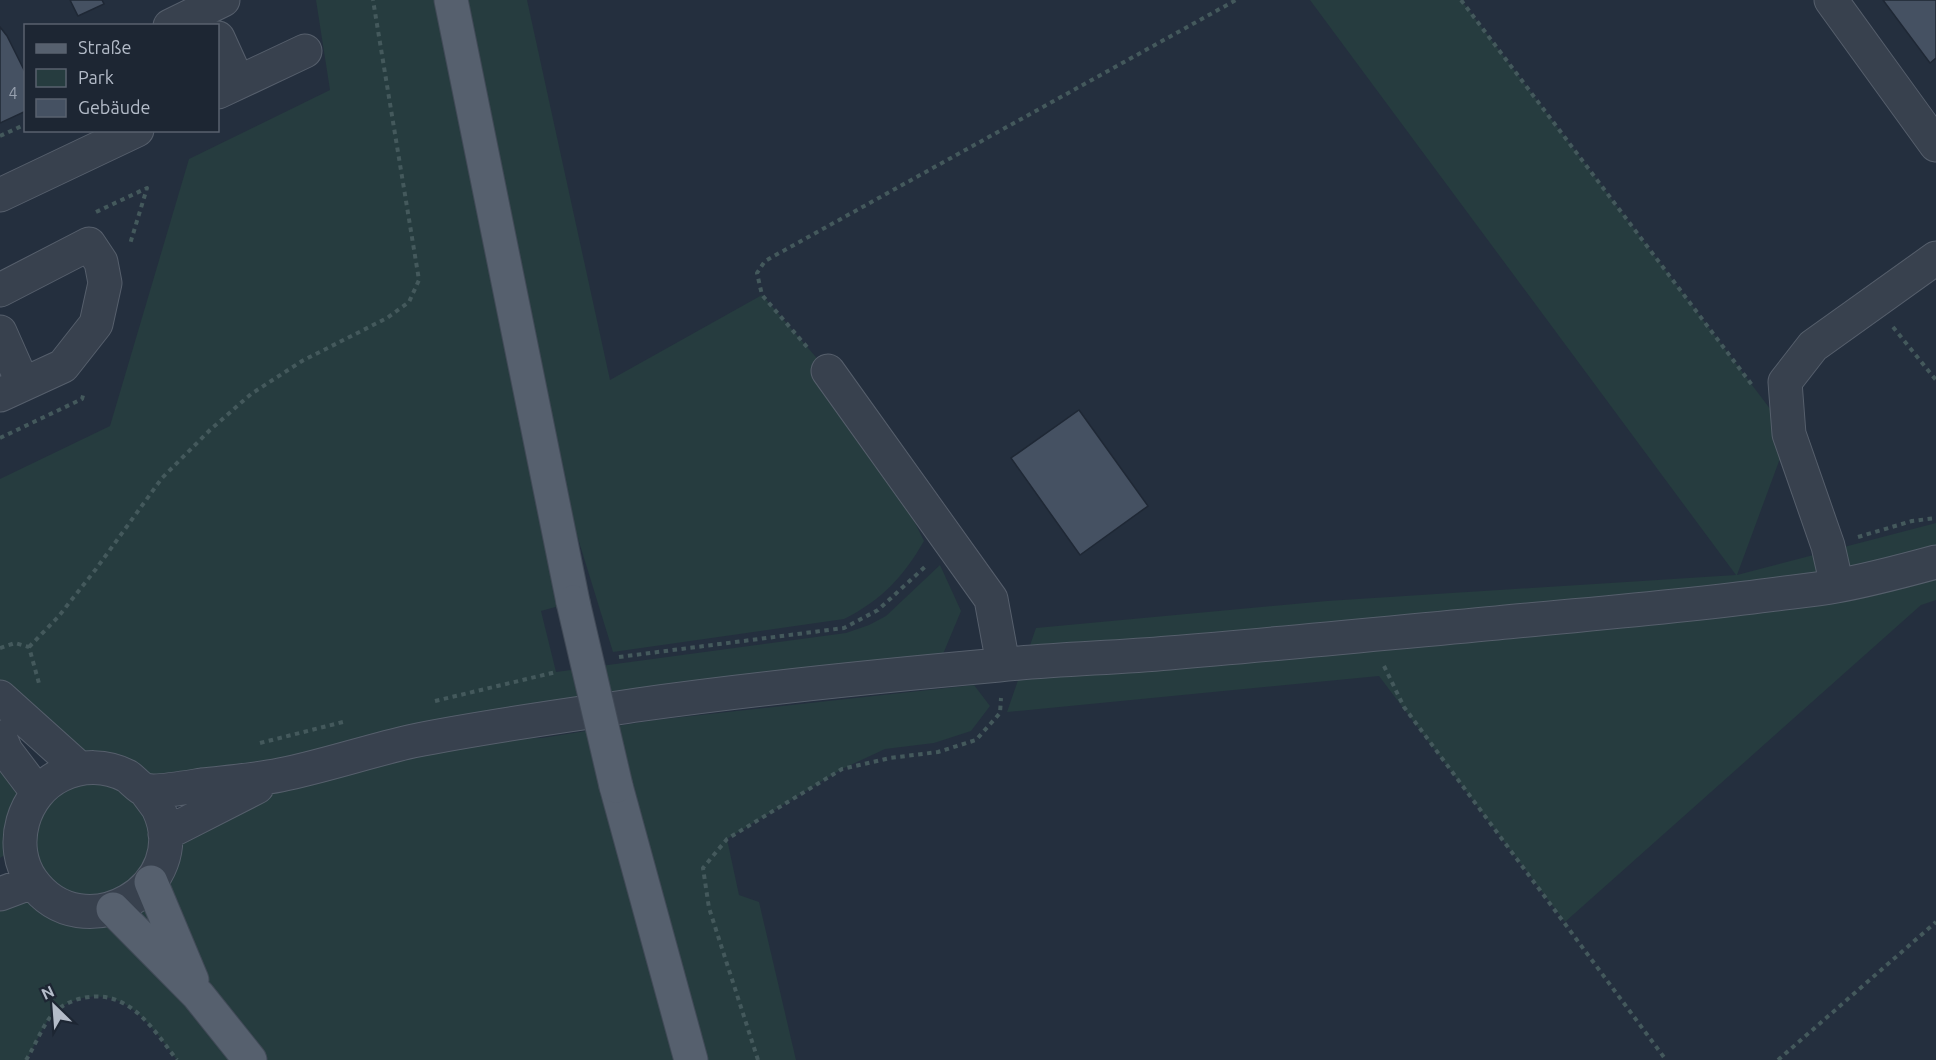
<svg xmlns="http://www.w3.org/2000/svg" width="1936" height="1060" font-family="Ubuntu,sans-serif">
<rect width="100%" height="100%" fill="#242f3e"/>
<path fill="#263c3f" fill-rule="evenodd" d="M 316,0 L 527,0 L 610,380 L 762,295 L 828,371 L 865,422 L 924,541 C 903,577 882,600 844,619 L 613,652 L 526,370 L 573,602 L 541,611 L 556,672 L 846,633 L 869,625 L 886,616 L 940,565 L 961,611 L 943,654 L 536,703 L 416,740 L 542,738 L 655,720 L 974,685 L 990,706 L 971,731 L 934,743 L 885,749 L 842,769 L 727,839 L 739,895 L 759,902 L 796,1060 L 177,1060 C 153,1029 129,988 83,998 C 72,1000 58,1007 51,1016 C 41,1029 35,1046 26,1060 L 0,1060 L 0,893 L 32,882 L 20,845 L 0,858 L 0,737 L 37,792 L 79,768 L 0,697 L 0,479 L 110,426 L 189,159 L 330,90 ZM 277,776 L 165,833 L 174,789 Z
M 1310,0 L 1461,0 L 1789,434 L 1737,575 L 1936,523 L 1936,600 L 1921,605 L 1565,922 L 1379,676 L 1007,712 L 1036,628 L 1327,601 L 1736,575 Z"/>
<path fill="#455162" stroke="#1f2835" stroke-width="1.5" d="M 70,0 L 102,0 L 104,4 L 78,16 Z
M 1883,0 L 1936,0 L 1936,58 L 1930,63 Z
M 0,27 L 7,36 L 26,74 L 26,111 L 0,123 Z
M 1079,410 L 1148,506 L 1080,555 L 1011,458 Z"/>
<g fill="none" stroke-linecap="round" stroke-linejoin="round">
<defs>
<path id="minor" d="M 1831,0 L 1936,145
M 170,26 L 223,0
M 218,38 L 238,82
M 218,92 L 305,51
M 0,195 L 137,130
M 0,290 L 89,244 L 101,262 L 105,283 L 96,324 L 63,366 L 0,395
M 0,332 L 23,384
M 828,371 L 991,599 L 1003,664
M 1837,586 L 1828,546 L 1789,434 L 1785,382 L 1813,346 L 1936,258
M 0,697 L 79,768
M 0,737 L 6,751 L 37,792
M 145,790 C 149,796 154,802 158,808 C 196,887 83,952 32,881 C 7,846 23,793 61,775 C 82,765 106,765 127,776 C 133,780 138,787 145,790 C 156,793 189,787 202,785 C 228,782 255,780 280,775 C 325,766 368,751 413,741 C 487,726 563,716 637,705 C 757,688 878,676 999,665 C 1055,659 1112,658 1169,653 C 1279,644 1388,633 1497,623 C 1588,614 1679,607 1769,595 C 1791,592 1814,590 1836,586 C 1870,580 1903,571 1936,562
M 165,834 L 257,787
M 0,894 L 32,882"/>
<path id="major" d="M 451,0 L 573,602
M 616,786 L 691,1060
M 151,882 L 192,980
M 113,909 L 198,995 L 250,1060"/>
</defs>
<use href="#minor" stroke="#565f6c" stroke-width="35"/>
<use href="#major" stroke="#414a57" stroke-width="35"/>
<path stroke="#44595c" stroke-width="4" stroke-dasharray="4.5 4.5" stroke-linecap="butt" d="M 1461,0 L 1752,385
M 0,136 L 26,124
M 96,212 L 147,188 L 130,244
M 1893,327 L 1936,380
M 807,347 L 762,295 L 757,273 L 765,261 L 1236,0
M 0,438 L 82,399 L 84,392
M 1858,537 L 1912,521 L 1936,518
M 29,647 L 58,617 L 96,569 L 162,478 L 210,430 L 251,394 L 302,361 L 387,318 L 409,302 L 419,280 L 373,0
M 0,648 L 15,643 L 29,647 L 40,687
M 619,657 L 844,628 L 878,610 L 927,565
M 1384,666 L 1404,707 L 1666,1060
M 435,701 L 556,672
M 260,743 L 343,722
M 26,1060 C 35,1046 41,1029 51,1016 C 58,1007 72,1000 83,998 C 129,988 153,1029 177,1060
M 758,1060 L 709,908 L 703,868 L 727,839 L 842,769 L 890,758 L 938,752 L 976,740 L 1000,713 L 1001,698
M 1778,1060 L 1936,922"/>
<use href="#minor" stroke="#38414e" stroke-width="33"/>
<use href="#major" stroke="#56606e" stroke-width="33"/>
<defs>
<path id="major-bridge" d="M 573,602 L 616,786"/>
</defs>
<use href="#major-bridge" stroke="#414a57" stroke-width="35" stroke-linecap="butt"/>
<use href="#major-bridge" stroke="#56606e" stroke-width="33"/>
</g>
<g text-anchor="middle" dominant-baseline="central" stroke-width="4.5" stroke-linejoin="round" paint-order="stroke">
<g font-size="16" fill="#98a1af">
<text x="13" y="93">4</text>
</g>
</g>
<rect x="24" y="24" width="195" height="108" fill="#1d2633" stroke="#59626f" stroke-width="1.5"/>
<rect x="36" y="44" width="30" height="9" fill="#56606e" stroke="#59626f" stroke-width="1.5"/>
<text x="78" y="54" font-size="18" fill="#b4bcc9">Straße</text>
<rect x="36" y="69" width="30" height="18" fill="#263c3f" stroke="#59626f" stroke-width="1.5"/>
<text x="78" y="84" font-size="18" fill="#b4bcc9">Park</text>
<rect x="36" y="99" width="30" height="18" fill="#455162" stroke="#59626f" stroke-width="1.5"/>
<text x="78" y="114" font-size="18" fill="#b4bcc9">Gebäude</text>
<g transform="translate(54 1006) rotate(335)" stroke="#1d2633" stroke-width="4.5" paint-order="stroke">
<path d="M0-4.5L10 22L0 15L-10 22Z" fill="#b4bcc9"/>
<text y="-9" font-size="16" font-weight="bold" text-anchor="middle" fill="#b4bcc9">N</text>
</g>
</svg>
